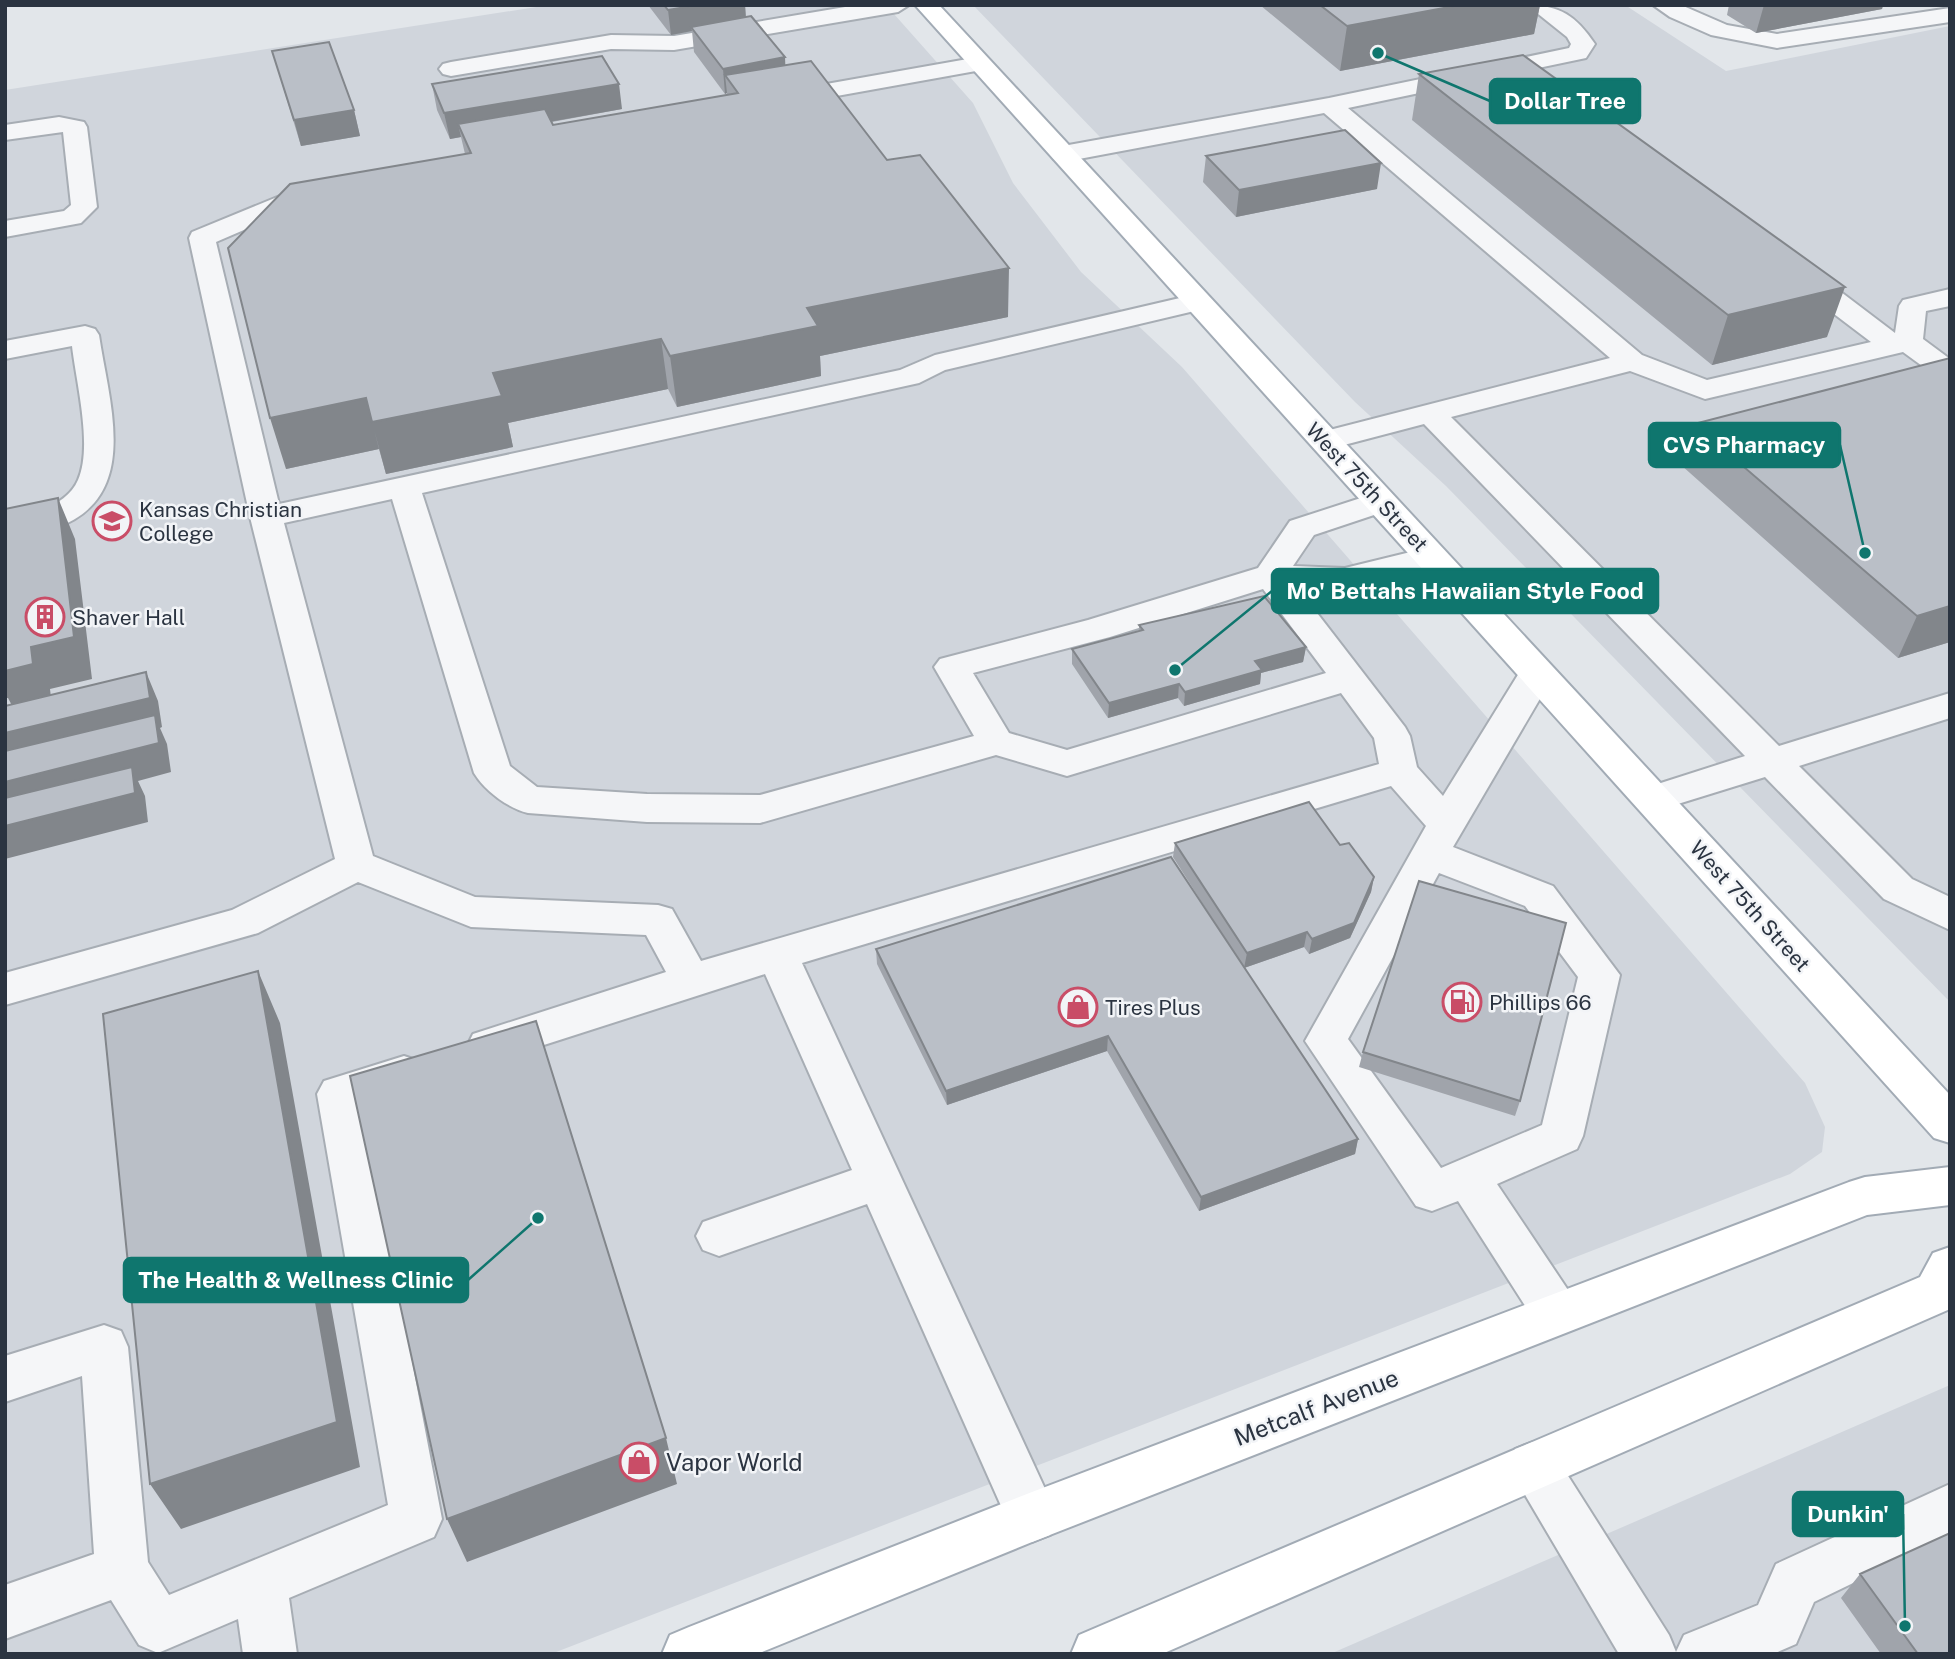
<svg xmlns="http://www.w3.org/2000/svg" width="1955" height="1659" font-family="'Public Sans',sans-serif">
<rect width="100%" height="100%" fill="#e2e6ea"/>
<path fill="#d0d5dc" d="M 549,5 L 886,5 L 973,103 L 1013,183 L 1081,272 L 1182,367 L 1805,1083 L 1825,1127 L 1822,1152 L 1790,1174 L 551,1654 L 5,1654 L 5,90 Z
M 973,5 L 1625,5 L 1726,71 L 1950,26 L 1950,1002 L 1446,486 L 1355,402 Z
M 1950,1385 L 1950,1654 L 1330,1654 Z"/>
<g fill="none" stroke-linecap="round" stroke-linejoin="round">
<defs>
<path id="minor" d="M 857,5 L 909,5 L 898,12 L 674,50 L 611,49 L 451,76 L 443,74 L 439,69 L 443,64 L 451,62 L 611,35 L 674,36 Z
M 1527,5 C 1560,5 1576,16 1595,44 L 1586,58 L 1348,108 L 1642,355 L 1707,380 L 1871,342 L 1788,279 L 1784,273 L 1788,267 L 1808,267 L 1895,333 L 1899,306 L 1903,300 L 1950,289 L 1950,306 L 1926,311 L 1923,339 L 1950,359 L 1950,382 L 1940,379 L 1903,352 L 1705,399 L 1630,371 L 1451,417 L 1779,746 L 1950,693 L 1950,718 L 1799,766 L 1912,879 L 1950,897 L 1950,930 L 1884,899 L 1765,777 L 1652,812 L 1639,808 L 1633,799 L 1639,790 L 1745,756 L 1424,424 L 1325,450 L 1314,448 L 1310,441 L 1314,434 L 1610,358 L 1324,113 L 1063,162 L 1054,159 L 1050,154 L 1054,149 L 1063,146 L 1329,98 L 1569,48 L 1571,44 L 1567,37 Z
M 1653,5 L 1681,5 L 1727,25 L 1777,34 L 1950,8 L 1950,22 L 1777,48 L 1711,35 L 1670,17 Z
M 979,57 L 987,59 L 991,64 L 987,69 L 781,106 L 772,104 L 769,99 L 772,94 L 781,92 Z
M 59,117 L 84,122 L 87,127 L 97,207 L 81,223 L 5,237 L 5,221 L 64,211 L 71,205 L 63,132 L 5,140 L 5,125 Z
M 314,182 L 323,184 L 327,190 L 323,196 L 216,242 L 279,504 L 900,370 L 935,355 L 1197,294 L 1207,296 L 1211,302 L 1207,308 L 945,370 L 919,383 L 422,493 L 510,766 L 537,787 L 647,794 L 760,795 L 974,736 L 934,667 L 940,659 L 1088,620 L 1258,568 L 1290,521 L 1370,495 L 1381,492 L 1392,495 L 1397,502 L 1392,509 L 1314,535 L 1293,566 L 1345,568 L 1431,547 L 1443,550 L 1448,557 L 1443,564 L 1345,590 L 1297,587 L 1405,727 L 1410,736 L 1417,767 L 1443,796 L 1524,665 L 1537,661 L 1550,665 L 1555,673 L 1453,847 L 1553,886 L 1620,975 L 1583,1136 L 1577,1149 L 1497,1184 L 1574,1299 L 1581,1314 L 1574,1329 L 1557,1335 L 1540,1329 L 1458,1201 L 1432,1211 L 1416,1206 L 1305,1041 L 1426,826 L 1391,786 L 802,963 L 1058,1517 L 1050,1535 L 1032,1542 L 1014,1535 L 867,1204 L 719,1256 L 703,1250 L 696,1236 L 703,1222 L 852,1170 L 765,974 L 488,1063 L 473,1058 L 467,1046 L 473,1034 L 666,972 L 646,935 L 471,927 L 358,882 L 258,933 L 5,1005 L 5,973 L 232,910 L 335,859 L 250,517 L 189,238 L 192,232 ZM 392,499 L 474,773 C 485,791 508,808 528,813 L 647,822 L 760,823 L 996,755 L 1067,776 L 1341,693 L 1374,738 L 1379,764 L 701,961 L 672,909 L 658,905 L 475,897 L 373,856 L 284,523 ZM 1263,589 L 1326,673 L 1067,750 L 1009,733 L 973,673 L 1110,637 ZM 1439,873 L 1525,906 L 1578,977 L 1542,1125 L 1441,1168 L 1348,1039 Z
M 85,326 L 95,329 L 99,335 C 109,404 143,499 53,529 C 38,534 21,537 5,540 L 5,520 C 30,515 67,506 78,480 C 93,446 76,382 72,346 L 5,359 L 5,341 Z
M 404,1056 L 419,1061 L 426,1073 L 419,1085 L 363,1104 L 442,1519 L 434,1537 L 289,1598 L 297,1654 L 243,1654 L 238,1619 L 158,1653 L 139,1645 L 111,1600 L 5,1639 L 5,1585 L 94,1554 L 82,1376 L 5,1402 L 5,1356 L 104,1325 L 121,1331 L 128,1347 L 148,1562 L 169,1595 L 388,1505 L 317,1094 L 324,1081 Z
M 1533,1442 L 1551,1449 L 1669,1635 L 1676,1652 L 1684,1635 L 1758,1605 L 1776,1564 L 1950,1484 L 1950,1536 L 1814,1602 L 1796,1644 L 1773,1654 L 1619,1654 L 1508,1466 L 1515,1449 Z"/>
<path id="major" d="M 915,5 L 939,5 L 1950,1095 L 1950,1143 L 1934,1138 Z
M 1950,1167 L 1950,1205 L 1867,1215 L 1037,1540 L 757,1654 L 662,1654 L 670,1635 L 689,1627 L 1032,1492 L 1849,1182 L 1865,1177 Z
M 1950,1247 L 1950,1309 L 1162,1654 L 1071,1654 L 1079,1635 L 1920,1277 L 1933,1253 Z"/>
</defs>
<use href="#minor" stroke="#a7adb4" stroke-width="4"/>
<use href="#major" stroke="#a2abb5" stroke-width="4"/>
<use href="#minor" fill="#f5f6f8" fill-rule="evenodd"/>
<use href="#major" fill="#fff" fill-rule="evenodd"/>
</g>
<path fill="#a0a4ab" d="M 648,5 L 745,5 L 746,17 L 785,57 L 785,65 L 887,160 L 1008,317 L 820,356 L 821,376 L 677,407 L 668,389 L 508,423 L 513,447 L 386,474 L 379,449 L 286,469 L 465,154 L 461,137 L 450,139 L 437,110 L 432,84 L 622,109 L 552,122 L 553,125 L 727,95 L 727,93 L 725,94 L 694,52 L 692,31 L 671,35 Z
M 1260,5 L 1540,5 L 1534,34 L 1340,71 Z
M 1729,5 L 1883,5 L 1882,9 L 1756,33 L 1727,15 Z
M 272,51 L 354,110 L 360,136 L 301,146 Z
M 1419,74 L 1827,337 L 1712,365 L 1412,120 Z
M 1206,156 L 1377,189 L 1236,217 L 1203,182 Z
M 1694,424 L 1950,642 L 1898,658 L 1681,465 Z
M 1139,625 L 1306,647 L 1303,662 L 1261,673 L 1260,684 L 1184,706 L 1178,698 L 1108,718 L 1072,664 L 1072,649 L 1139,631 Z
M 1175,843 L 1340,845 L 1374,877 L 1371,892 L 1350,938 L 1309,954 L 1304,947 L 1244,968 L 1358,1139 L 1355,1154 L 1199,1211 L 1107,1051 L 947,1105 L 877,964 L 876,949 L 1236,956 L 1173,857 Z
M 1363,1052 L 1520,1101 L 1515,1116 L 1359,1067 Z
M 1860,1574 L 1950,1654 L 1881,1654 L 1841,1598 Z"/>
<path fill="#82868b" d="M 698,5 L 745,5 L 746,21 L 691,27 L 692,31 L 671,35 L 668,10 Z
M 1460,5 L 1540,5 L 1534,34 L 1340,71 L 1347,26 Z
M 1764,5 L 1883,5 L 1882,9 L 1756,33 Z
M 785,57 L 786,82 L 725,75 L 727,93 L 725,94 L 723,69 Z
M 619,84 L 622,109 L 464,137 L 458,124 L 461,137 L 450,139 L 444,113 Z
M 354,110 L 360,136 L 301,146 L 294,120 Z
M 1381,163 L 1377,189 L 1236,217 L 1239,190 Z
M 1009,268 L 1008,317 L 820,356 L 821,376 L 677,407 L 670,356 L 807,308 Z
M 1845,287 L 1827,337 L 1712,365 L 1728,315 Z
M 661,339 L 668,389 L 508,423 L 513,447 L 386,474 L 372,422 L 493,373 Z
M 366,398 L 379,449 L 286,469 L 270,418 Z
M 58,498 L 75,539 L 92,679 L 50,689 L 52,706 L 17,715 L 8,698 L 5,698 L 5,671 Z
M 1950,606 L 1950,642 L 1898,658 L 1917,616 Z
M 1306,647 L 1303,662 L 1261,673 L 1260,684 L 1184,706 L 1185,692 L 1255,661 Z
M 146,672 L 158,701 L 162,727 L 160,728 L 167,744 L 171,772 L 138,781 L 145,796 L 148,822 L 5,859 L 5,733 Z
M 1179,684 L 1178,698 L 1108,718 L 1109,703 Z
M 1374,877 L 1371,892 L 1350,938 L 1309,954 L 1312,939 Z
M 1307,932 L 1304,947 L 1244,968 L 1247,953 Z
M 258,971 L 280,1023 L 360,1467 L 181,1529 L 150,1484 Z
M 1108,1036 L 1107,1051 L 947,1105 L 946,1091 Z
M 1358,1139 L 1355,1154 L 1199,1211 L 1201,1197 Z
M 5,1216 L 6,1253 L 5,1253 Z
M 666,1438 L 677,1484 L 467,1562 L 447,1519 Z"/>
<path fill="#babfc7" stroke="#82868b" stroke-width="2" d="M 664,5 L 698,5 L 668,10 Z
M 1320,5 L 1460,5 L 1347,26 Z
M 751,16 L 785,57 L 723,69 L 691,27 Z
M 329,42 L 354,110 L 294,120 L 272,51 Z
M 1523,55 L 1845,287 L 1728,315 L 1419,74 Z
M 602,56 L 619,84 L 444,113 L 432,84 Z
M 811,61 L 887,160 L 920,155 L 1009,268 L 807,308 L 818,326 L 670,356 L 661,339 L 493,373 L 502,396 L 372,422 L 366,398 L 270,418 L 228,248 L 290,184 L 471,153 L 458,124 L 545,109 L 553,125 L 738,93 L 725,75 Z
M 1345,130 L 1381,163 L 1239,190 L 1206,156 Z
M 1950,358 L 1950,606 L 1917,616 L 1694,424 Z
M 58,498 L 74,637 L 31,647 L 33,664 L 5,671 L 5,509 Z
M 1264,596 L 1306,647 L 1255,661 L 1262,670 L 1185,692 L 1179,684 L 1109,703 L 1072,649 L 1143,630 L 1139,625 Z
M 146,672 L 150,698 L 5,733 L 5,706 Z
M 155,715 L 159,743 L 5,782 L 5,751 Z
M 132,767 L 135,793 L 5,826 L 5,798 Z
M 1309,802 L 1340,845 L 1349,843 L 1374,877 L 1354,923 L 1312,939 L 1307,932 L 1247,953 L 1175,843 Z
M 1171,857 L 1358,1139 L 1201,1197 L 1108,1036 L 946,1091 L 876,949 Z
M 1419,881 L 1566,923 L 1520,1101 L 1363,1052 Z
M 258,971 L 337,1422 L 150,1484 L 103,1014 Z
M 536,1021 L 666,1438 L 447,1519 L 350,1076 Z
M 1950,1533 L 1950,1654 L 1918,1654 L 1860,1574 Z"/>
<defs>
<symbol id="university-ring" viewBox="-11 -11 22 22"><circle r="9.5" fill="#f2f4f7" stroke="#c94d67" stroke-width="1.5"/><path d="M0-5L7-2L0 1L-7-2ZM-4 1L0 2.5L4 1V4Q0 6-4 4Z" fill="#c94d67"/></symbol>
<symbol id="building-ring" viewBox="-11 -11 22 22"><circle r="9.5" fill="#f2f4f7" stroke="#c94d67" stroke-width="1.5"/><path d="M-4-6H4V6H1V3H-1V6H-4ZM-2.5-4.3h1.7v1.8h-1.7ZM.8-4.3h1.7v1.8H.8ZM-2.5-1h1.7V.8h-1.7ZM.8-1h1.7V.8H.8Z" fill="#c94d67"/></symbol>
<symbol id="fuel-ring" viewBox="-11 -11 22 22"><circle r="9.5" fill="#f2f4f7" stroke="#c94d67" stroke-width="1.5"/><path d="M-5.5-6h7V0h2V4h1.3V-2.5L3-4.5l.8-.8L6-3V5H2.5V1h-1V6h-7ZM-4.2-4.7v3.2H.2V-4.7Z" fill="#c94d67"/></symbol>
<symbol id="shop-ring" viewBox="-11 -11 22 22"><circle r="9.5" fill="#f2f4f7" stroke="#c94d67" stroke-width="1.5"/><path d="M-5-2.5h2.3a2.7 3.5 0 0 1 5.4 0H5L5.5 6h-11ZM-1.5-2.5h3a1.5 2.3 0 0 0-3 0Z" fill="#c94d67"/></symbol>
</defs>
<g fill-rule="evenodd">
<use href="#university-ring" x="90" y="499" width="44" height="44"/>
<use href="#building-ring" x="23" y="595" width="44" height="44"/>
<use href="#fuel-ring" x="1440" y="980" width="44" height="44"/>
<use href="#shop-ring" x="1056" y="985" width="44" height="44"/>
<use href="#shop-ring" x="617" y="1440" width="44" height="44"/>
</g>
<g text-anchor="middle" dominant-baseline="central" stroke-width="5" stroke-linejoin="round" paint-order="stroke">
<g font-size="21" fill="#2b3441" stroke="#f2f4f7">
<text transform="translate(1367 487) rotate(47)">West 75th Street</text>
<text transform="translate(1750 906) rotate(48)">West 75th Street</text>
</g>
<g font-size="21" fill="#2b3441" stroke="#f2f4f7" text-anchor="start">
<text x="139" y="509">Kansas Christian<tspan x="139" dy="24">College</tspan></text>
<text x="72" y="617">Shaver Hall</text>
<text x="1489" y="1002">Phillips 66</text>
<text x="1105" y="1007">Tires Plus</text>
</g>
<g font-size="24" fill="#2b3441" stroke="#f2f4f7">
<text transform="translate(1316 1407) rotate(-21)">Metcalf Avenue</text>
</g>
<g font-size="24" fill="#2b3441" stroke="#f2f4f7" text-anchor="start">
<text x="666" y="1462">Vapor World</text>
</g>
</g>
<path fill="none" stroke="#0f766e" stroke-width="2.5" d="M1378 53L1490 101M1865 553L1840 445M1175 670L1272 591M538 1218L468 1280M1905 1626L1903 1514"/>
<g fill="#0f766e" stroke="#f2f4f7" stroke-width="2.5">
<circle cx="1378" cy="53" r="7"/>
<circle cx="1865" cy="553" r="7"/>
<circle cx="1175" cy="670" r="7"/>
<circle cx="538" cy="1218" r="7"/>
<circle cx="1905" cy="1626" r="7"/>
</g>
<g fill="#0f766e" stroke="#0f766e" stroke-width="2.5">
<rect x="1490" y="79" width="150" height="44" rx="7"/>
<rect x="1649" y="423" width="191" height="44" rx="7"/>
<rect x="1272" y="569" width="386" height="44" rx="7"/>
<rect x="124" y="1258" width="344" height="44" rx="7"/>
<rect x="1793" y="1492" width="110" height="44" rx="7"/>
</g>
<g font-size="23" text-anchor="middle" font-weight="bold" fill="#fff">
<text x="1565" y="109">Dollar Tree</text>
<text x="1744" y="453">CVS Pharmacy</text>
<text x="1465" y="599">Mo' Bettahs Hawaiian Style Food</text>
<text x="296" y="1288">The Health &amp; Wellness Clinic</text>
<text x="1848" y="1522">Dunkin'</text>
</g>
<rect width="1955" height="1659" fill="none" stroke="#2b3441" stroke-width="14"/>
</svg>
